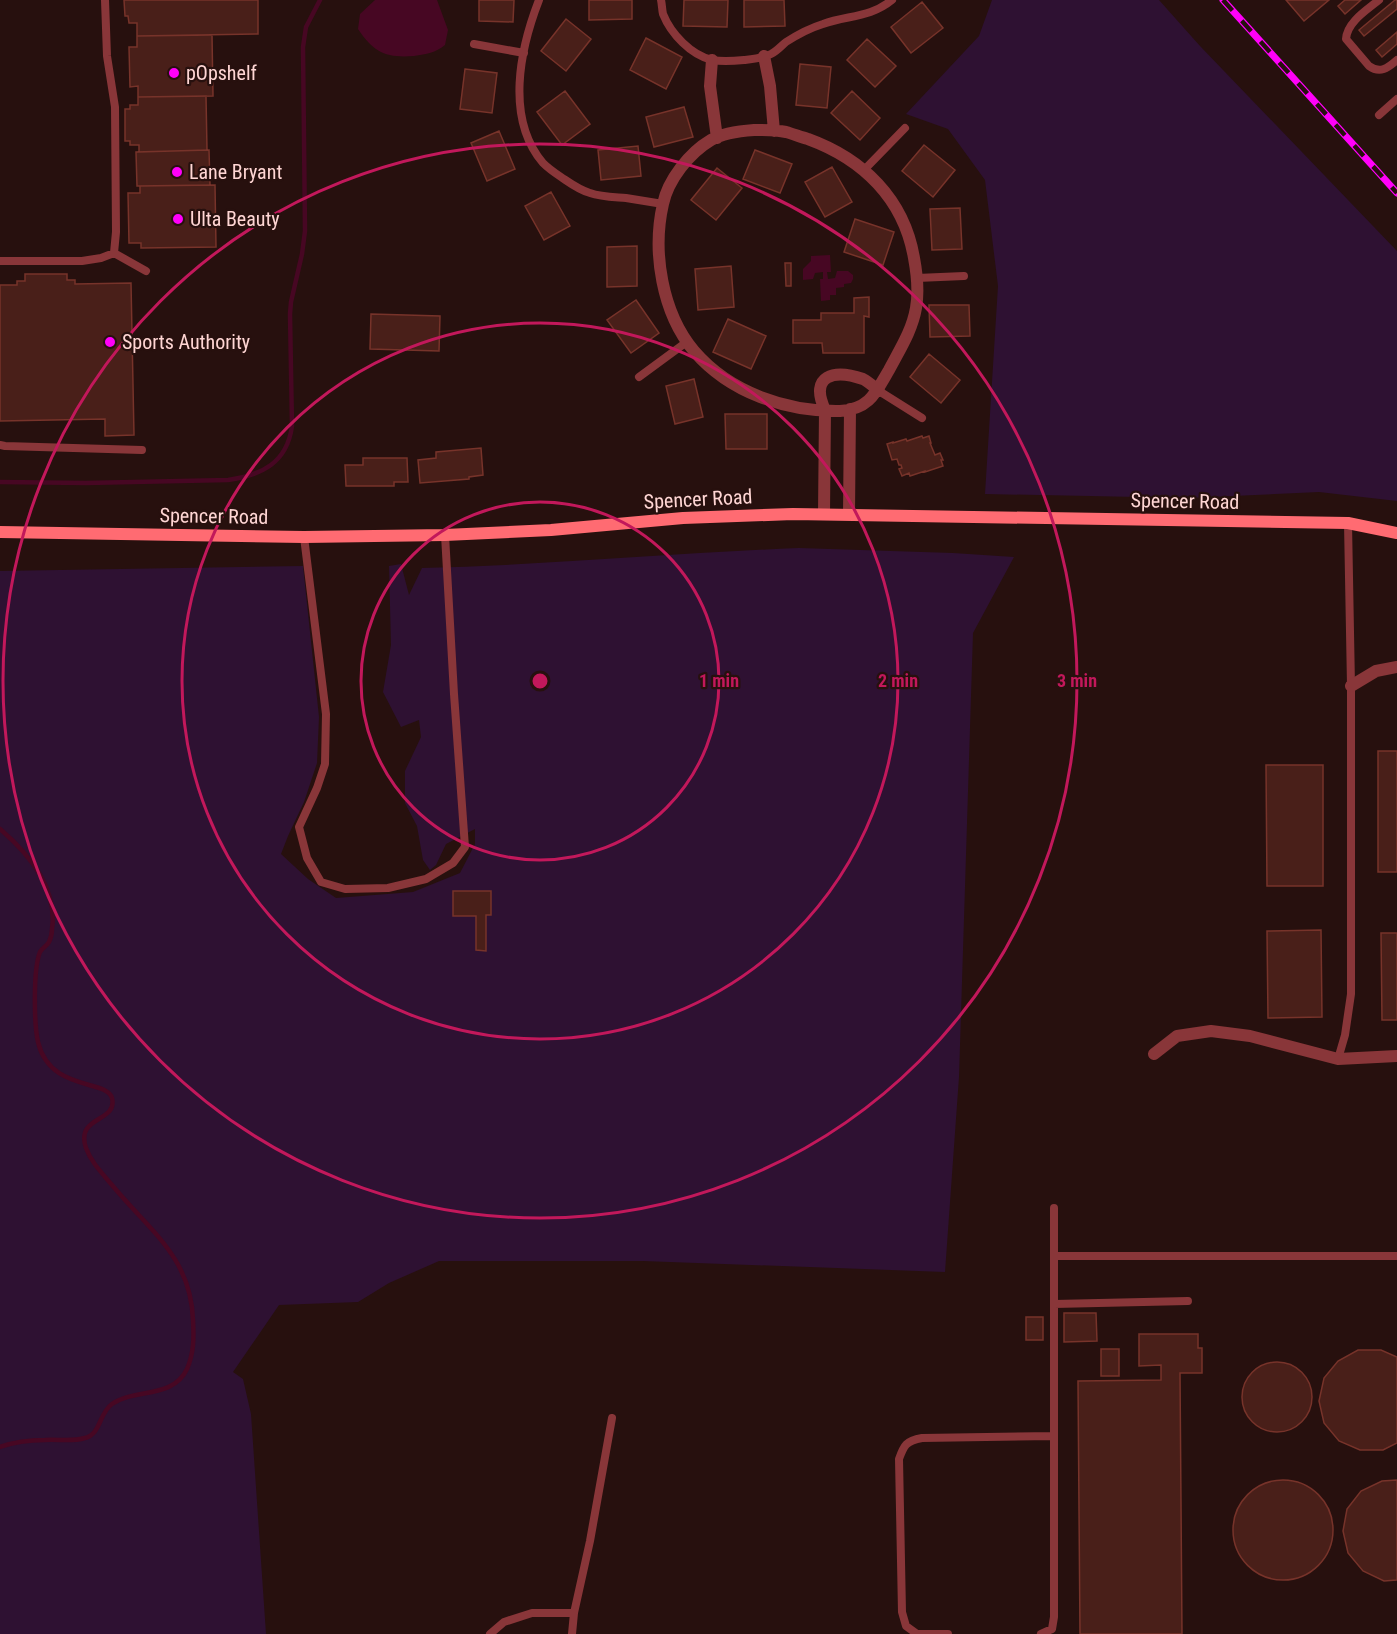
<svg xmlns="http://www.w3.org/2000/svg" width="1397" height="1634" font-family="'Roboto Condensed',sans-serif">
<rect width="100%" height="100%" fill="#27100e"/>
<path fill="#2e1132" d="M 992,0 L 1159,0 L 1200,46 L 1397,251 L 1397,501 L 1319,492 L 1188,498 L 985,494 L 998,286 L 985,180 L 948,129 L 906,114 L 979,36 Z
M 799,548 L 953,553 L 1014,557 L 973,633 L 959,1077 L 945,1272 L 643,1261 L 439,1261 L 389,1283 L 358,1302 L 279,1305 L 233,1372 L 243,1379 L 251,1414 L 266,1634 L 0,1634 L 0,571 L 303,566 L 319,717 L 317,763 L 304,802 L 288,836 L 281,854 L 308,879 L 336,898 L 413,892 L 460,873 L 475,844 L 475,829 L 446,844 L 436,865 L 430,870 L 423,860 L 417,826 L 405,803 L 405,771 L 421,737 L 419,720 L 401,727 L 383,692 L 391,645 L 389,566 L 401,564 L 409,595 L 422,568 C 548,565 673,553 799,548 Z"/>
<path fill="#470723" d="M 375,0 L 437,0 L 448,30 L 445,45 C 435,53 427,54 414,56 C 386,58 374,53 358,29 L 360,14 Z
M 830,255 L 831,272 L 827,272 L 828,279 L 835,278 L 837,271 L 848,271 L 853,275 L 853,279 L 851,283 L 844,284 L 844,287 L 836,288 L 836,295 L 830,295 L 830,300 L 821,301 L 820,279 L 823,279 L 823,272 L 815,273 L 813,279 L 803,280 L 803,269 L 811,261 L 811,256 Z"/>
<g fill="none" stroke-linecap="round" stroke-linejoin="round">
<path stroke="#470723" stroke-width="4.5" d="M 0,482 L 86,483 L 228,480 C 262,475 287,463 292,426 L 290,314 L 291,302 L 302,254 L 305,231 L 303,47 L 306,27 L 320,0
M 0,829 C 28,853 58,888 52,929 C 52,932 51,938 49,942 C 47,946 42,948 40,952 C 33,969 34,1024 38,1042 C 50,1092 107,1079 112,1098 C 118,1123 75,1115 86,1148 C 91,1162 102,1173 112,1185 C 149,1230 191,1257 193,1320 C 194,1337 194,1353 187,1369 C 173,1399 135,1388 112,1404 C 99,1413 101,1434 85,1438 C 72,1442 58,1439 45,1440 C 30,1440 14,1442 0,1447"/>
</g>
<path fill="#491f19" stroke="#77332a" stroke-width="1.5" d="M 124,0 L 258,0 L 258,34 L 137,36 L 137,23 L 129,23 L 128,16 L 125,16 Z
M 479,0 L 514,0 L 513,22 L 479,21 Z
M 589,0 L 632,0 L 632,19 L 589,20 Z
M 684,0 L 728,0 L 727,27 L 683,26 Z
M 744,0 L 784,0 L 785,26 L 744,27 Z
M 1286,0 L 1329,0 L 1304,21 Z
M 1345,0 L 1361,0 L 1345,14 L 1338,6 Z
M 1395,0 L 1397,0 L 1397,9 L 1364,36 L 1359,30 Z
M 922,2 L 943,28 L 911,53 L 891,27 Z
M 566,19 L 591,39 L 566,71 L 541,51 Z
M 1397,32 L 1397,44 L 1382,57 L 1376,50 Z
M 212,35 L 213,96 L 138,97 L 138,86 L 130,87 L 129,47 L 137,47 L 137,36 Z
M 646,38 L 682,57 L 666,89 L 630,70 Z
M 867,39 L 896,66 L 875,87 L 847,60 Z
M 800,64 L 831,67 L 827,108 L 796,105 Z
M 465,69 L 497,73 L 492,113 L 460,109 Z
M 565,91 L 590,124 L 562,145 L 537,112 Z
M 852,91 L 880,118 L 860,140 L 831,113 Z
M 206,96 L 207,150 L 139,152 L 139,145 L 130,145 L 130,141 L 125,141 L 125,109 L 130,109 L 130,105 L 138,105 L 138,97 Z
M 684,107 L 693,137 L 654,147 L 646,117 Z
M 499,131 L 515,169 L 487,181 L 471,143 Z
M 924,145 L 955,170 L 933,197 L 902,171 Z
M 638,146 L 641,176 L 601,180 L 598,150 Z
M 209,150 L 210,185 L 137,186 L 136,152 Z
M 755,150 L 792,164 L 780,193 L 743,179 Z
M 832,167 L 852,202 L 825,217 L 805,182 Z
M 717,168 L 742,188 L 716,220 L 691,200 Z
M 215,185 L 216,247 L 141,248 L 141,243 L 129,243 L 128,193 L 140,193 L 140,186 Z
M 551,192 L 570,226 L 544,240 L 525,206 Z
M 960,208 L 962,249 L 932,250 L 930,209 Z
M 855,219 L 894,232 L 883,265 L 844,252 Z
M 637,246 L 637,286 L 607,287 L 607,247 Z
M 785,263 L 791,263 L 791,286 L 786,286 Z
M 731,266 L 734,307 L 698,310 L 695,269 Z
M 25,274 L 67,274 L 67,280 L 75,280 L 75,284 L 131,283 L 134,435 L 105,436 L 105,419 L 0,421 L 0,285 L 17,285 L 17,281 L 25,281 Z
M 869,297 L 869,317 L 864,316 L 864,353 L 823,353 L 822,343 L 793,343 L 793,320 L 821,320 L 821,313 L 854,313 L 854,298 Z
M 636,300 L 659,333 L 631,353 L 607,320 Z
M 929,305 L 969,305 L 970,336 L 930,337 Z
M 371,314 L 440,316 L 439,351 L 370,349 Z
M 728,319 L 766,336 L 751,369 L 713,352 Z
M 929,354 L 960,380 L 941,403 L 910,377 Z
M 694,379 L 703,417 L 675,424 L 666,386 Z
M 725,414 L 767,414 L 767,449 L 726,449 Z
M 922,436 L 923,438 L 929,436 L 931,443 L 930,443 L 935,455 L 940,453 L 943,460 L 941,460 L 943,466 L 925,472 L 925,471 L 910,476 L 909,473 L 902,476 L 899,469 L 902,468 L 901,465 L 899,465 L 897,459 L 892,460 L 887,444 L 893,442 L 893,443 L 906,439 L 907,441 Z
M 481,448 L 483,475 L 469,477 L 469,479 L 420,483 L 418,460 L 436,458 L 436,452 Z
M 363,458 L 407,458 L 408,482 L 394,482 L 394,486 L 346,486 L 345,465 L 363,465 Z
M 1378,751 L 1397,751 L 1397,872 L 1378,872 Z
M 1266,765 L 1323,765 L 1323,886 L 1267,886 Z
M 453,891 L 491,891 L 491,915 L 486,915 L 486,951 L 476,950 L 476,916 L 453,916 Z
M 1321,930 L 1322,1017 L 1268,1018 L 1267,931 Z
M 1381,933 L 1397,933 L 1397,1020 L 1382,1020 Z
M 1064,1313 L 1096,1313 L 1097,1341 L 1064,1342 Z
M 1026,1317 L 1043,1317 L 1043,1340 L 1026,1340 Z
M 1139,1334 L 1198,1334 L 1198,1348 L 1202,1348 L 1202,1373 L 1180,1373 L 1182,1634 L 1080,1634 L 1078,1381 L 1161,1380 L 1161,1365 L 1139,1366 Z
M 1101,1349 L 1119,1349 L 1119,1376 L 1101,1376 Z
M 1358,1350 L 1381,1350 L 1397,1357 L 1397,1443 L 1383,1450 L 1360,1450 L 1339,1441 L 1324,1423 L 1319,1401 L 1324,1378 L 1338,1361 Z
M1242 1397a35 35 0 1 1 70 0a35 35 0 1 1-70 0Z
M1233 1530a50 50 0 1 1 100 0a50 50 0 1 1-100 0Z
M 1397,1480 L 1397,1580 L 1384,1581 L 1363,1571 L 1348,1553 L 1343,1531 L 1347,1509 L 1361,1491 L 1382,1481 Z"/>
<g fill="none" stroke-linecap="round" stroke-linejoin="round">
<path stroke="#893639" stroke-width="8" d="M 539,0 C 520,49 505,118 543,163 C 548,168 555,173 561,177 C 570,183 579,190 590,193 C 601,197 614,197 626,198 C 638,200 650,202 663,204
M 661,0 C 662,4 662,10 663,14 C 671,34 691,55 712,60 C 723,62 734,61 744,60 C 753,59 763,58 771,54 C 777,51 781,46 786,42 C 797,35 810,28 823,24 C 848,15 870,18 892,0
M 1379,0 C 1367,10 1347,22 1346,39 L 1369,66 C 1380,74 1388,68 1397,60
M 474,44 L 524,53
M 1379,115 L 1397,99
M 864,170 L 905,128
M 114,253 L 146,271
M 0,261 L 82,261 L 101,258 L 114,253 L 116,232 L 115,107 L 107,56 L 105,0
M 917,278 L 964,276
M 639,377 L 688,341
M 879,391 L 922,418
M 0,445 L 5,446 L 142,450
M 304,537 L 326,714 L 325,764 L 317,788 L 299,827 L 307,858 L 321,882 L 345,889 L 388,888 L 426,879 L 453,863 L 465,847 L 454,694 L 445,535
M 1338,1059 L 1345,1035 L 1351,994 L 1351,686 L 1348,523
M 1054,1208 L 1054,1304
M 1054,1256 L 1397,1256
M 490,1634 L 504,1622 L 532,1613 L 574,1613
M 572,1634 L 574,1613 L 590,1541 L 612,1418
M 948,1634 L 917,1634 L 906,1626 L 902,1612 L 899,1459 C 904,1445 906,1441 922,1438 L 1054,1436
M 1041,1634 L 1052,1629 L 1054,1617 L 1054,1304 L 1188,1301"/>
<path stroke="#893639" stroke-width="12" d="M 764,56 L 770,86 L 774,131
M 712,60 L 710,86 L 717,138
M 754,130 C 765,130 776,130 786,132 C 793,134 801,137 808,139 C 863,159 904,199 914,258 C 917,274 919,291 916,308 C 912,331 900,349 889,370 C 876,392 870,409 840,411 C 787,412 730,393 694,351 C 662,313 652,252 663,204 C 668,180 689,153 711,140 C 723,133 740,131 754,130 Z
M 824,514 L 825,410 C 809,375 834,369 863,379 C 869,382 874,387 879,391
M 849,514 L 850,409
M 1351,686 L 1376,671 L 1397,667
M 1154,1054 L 1177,1036 L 1211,1031 L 1250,1036 L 1338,1059 L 1397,1056"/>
<path stroke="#ff6b72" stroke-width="12" d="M 0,532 L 304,537 L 445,535 L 551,530 L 683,518 L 793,514 L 1348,523 L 1397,533"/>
<defs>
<path id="rail" d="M 1223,0 L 1397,193"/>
</defs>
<use href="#rail" stroke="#ff00f9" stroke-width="7"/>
<use href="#rail" stroke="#27100e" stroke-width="4.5" stroke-dasharray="14" stroke-linecap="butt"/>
</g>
<g fill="none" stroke="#c2185b" stroke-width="3">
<circle cx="540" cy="681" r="179"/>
<circle cx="540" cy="681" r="358"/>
<circle cx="540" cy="681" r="537"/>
</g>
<g fill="#ff00f9" stroke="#27100e" stroke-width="2">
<circle cx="174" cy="73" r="6"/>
<circle cx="177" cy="172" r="6"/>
<circle cx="178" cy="219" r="6"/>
<circle cx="110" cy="342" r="6"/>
</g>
<g text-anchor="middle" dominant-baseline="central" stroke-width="4.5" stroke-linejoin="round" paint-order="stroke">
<g font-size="20" fill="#ffd6d4" stroke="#27100e" text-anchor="start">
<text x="186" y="73">pOpshelf</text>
<text x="189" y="172">Lane Bryant</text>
<text x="190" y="219">Ulta Beauty</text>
<text x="122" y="342">Sports Authority</text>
</g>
<g font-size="20" fill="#ffd6d4" stroke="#27100e">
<text transform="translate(698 499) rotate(-3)">Spencer Road</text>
<text transform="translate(1185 501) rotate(1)">Spencer Road</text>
<text transform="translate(214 516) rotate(1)">Spencer Road</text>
</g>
</g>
<circle cx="540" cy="681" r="9" fill="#c2185b" stroke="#27100e" stroke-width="3"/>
<g font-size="18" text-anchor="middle" font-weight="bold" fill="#c2185b" stroke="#27100e" stroke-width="4.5" stroke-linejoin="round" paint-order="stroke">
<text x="719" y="687">1 min</text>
<text x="898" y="687">2 min</text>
<text x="1077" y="687">3 min</text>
</g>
</svg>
